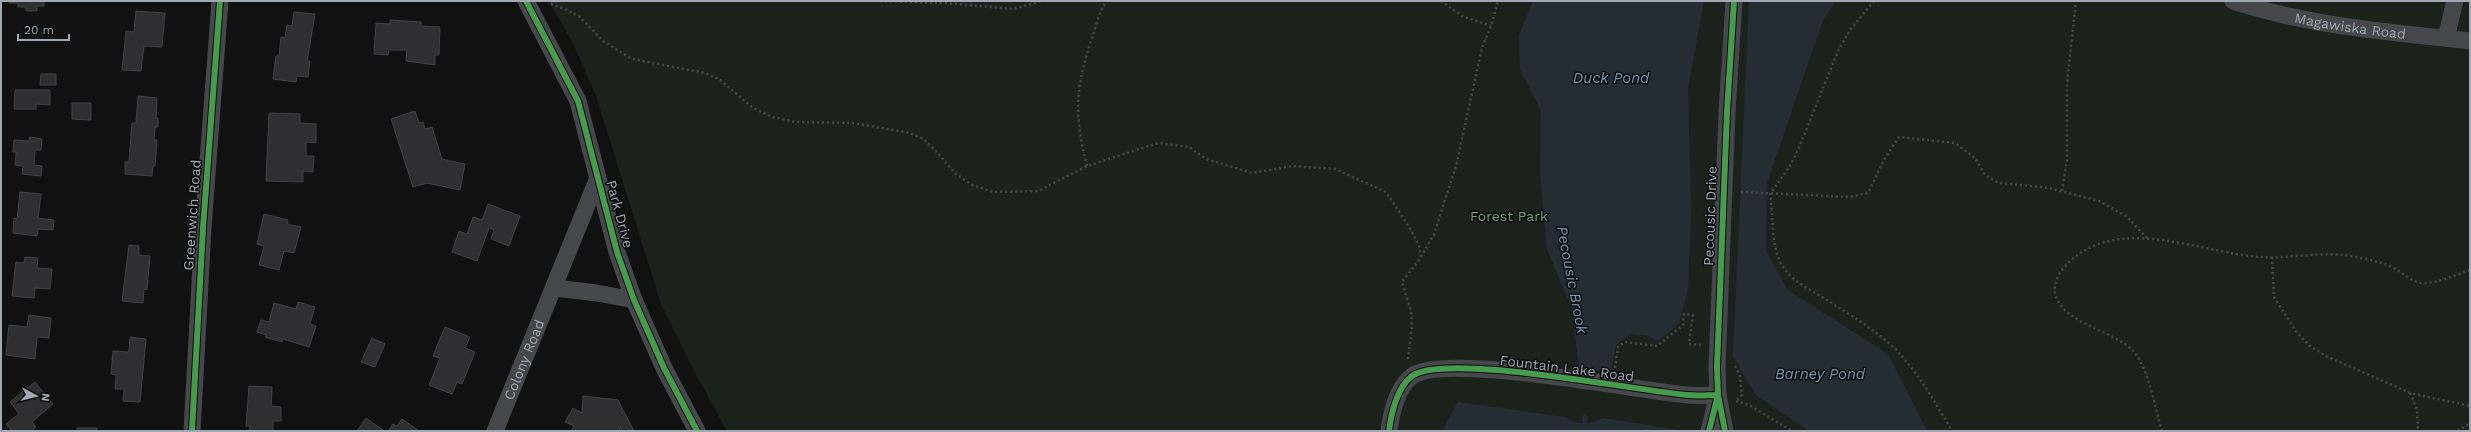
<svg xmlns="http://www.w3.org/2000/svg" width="2471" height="432" font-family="'Work Sans',sans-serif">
<rect width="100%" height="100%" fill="#111112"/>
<path fill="#1b221c" d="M 548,1 L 2470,1 L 2470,431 L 727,431 L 694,371 L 661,304 L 596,96 L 572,41 Z"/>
<path fill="#242d34" d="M 1533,1 L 1704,1 L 1688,89 L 1691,211 L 1688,289 L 1679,324 L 1657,341 L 1648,336 L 1630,334 L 1616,345 L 1611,372 L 1579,369 L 1572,309 L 1547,249 L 1540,174 L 1541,111 L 1520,70 L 1519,36 Z
M 1749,1 L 1836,1 L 1823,20 L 1767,183 L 1766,251 L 1788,290 L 1888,354 L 1927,431 L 1809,431 L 1756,395 L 1733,357 Z
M 1458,402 L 1565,417 C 1579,426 1589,425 1603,418 L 1685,431 L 1442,431 Z"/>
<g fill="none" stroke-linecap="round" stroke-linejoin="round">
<path stroke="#242d34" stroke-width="5" d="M 1584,431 L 1585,417"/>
</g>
<path fill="#2f2f31" stroke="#404246" d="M 9,1 L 44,1 L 44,6 L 37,6 L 37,11 L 26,11 L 26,7 L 18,7 L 18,3 L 9,3 Z
M 136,11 L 165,13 L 162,47 L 144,46 L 141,71 L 122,70 L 126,31 L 134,32 Z
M 294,12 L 315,14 L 307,61 L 310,61 L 308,77 L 297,76 L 296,82 L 273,79 L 276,56 L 279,56 L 281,37 L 285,38 L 287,25 L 292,26 Z
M 390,20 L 421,22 L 421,26 L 440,27 L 439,55 L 435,55 L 435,65 L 406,61 L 407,50 L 389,50 L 388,55 L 374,54 L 376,23 L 390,24 Z
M 41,74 L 56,74 L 56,85 L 40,85 Z
M 15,90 L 50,90 L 50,105 L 36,104 L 36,109 L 14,109 Z
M 138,96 L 157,98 L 156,118 L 158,118 L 158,127 L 155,127 L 154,140 L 157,140 L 155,166 L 153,166 L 152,176 L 125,174 L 125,162 L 129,162 L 132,123 L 136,123 Z
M 72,103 L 91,103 L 91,120 L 72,119 Z
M 415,111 L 419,123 L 423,122 L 425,129 L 432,127 L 442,159 L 465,164 L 460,190 L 427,183 L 413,187 L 391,119 Z
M 269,113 L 300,114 L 300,123 L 316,124 L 316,143 L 306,142 L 306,156 L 314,156 L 313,172 L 303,171 L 303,182 L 266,181 Z
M 30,137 L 42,139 L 41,150 L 35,150 L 34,165 L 42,166 L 41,176 L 22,174 L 23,166 L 15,165 L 16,152 L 13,152 L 14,140 L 29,141 Z
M 20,192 L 41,194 L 38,218 L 54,220 L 53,230 L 38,229 L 37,236 L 13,233 L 14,218 L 17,219 Z
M 488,204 L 520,216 L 509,246 L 491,239 L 494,230 L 489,228 L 477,261 L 452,252 L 459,231 L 467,234 L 473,217 L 482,220 Z
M 264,214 L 288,220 L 287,224 L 301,227 L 294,253 L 284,251 L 279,270 L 259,265 L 264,246 L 257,244 Z
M 129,245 L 139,246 L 139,255 L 150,256 L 147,290 L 144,289 L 143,303 L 122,301 Z
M 25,257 L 38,258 L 37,268 L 52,269 L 50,289 L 35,288 L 34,298 L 12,296 L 16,262 L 24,263 Z
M 298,302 L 315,307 L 310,324 L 316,326 L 309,347 L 283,339 L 282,342 L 265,337 L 266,335 L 257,332 L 261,320 L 269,322 L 274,303 L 296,309 Z
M 29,315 L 51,318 L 49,338 L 37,337 L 35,359 L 6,355 L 9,325 L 27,327 Z
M 445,327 L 470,337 L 465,348 L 475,352 L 462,384 L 457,382 L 452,394 L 429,385 L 440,358 L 433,356 Z
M 130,337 L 146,339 L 140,402 L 123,401 L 124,389 L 115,389 L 116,375 L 111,374 L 113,351 L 129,352 Z
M 372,338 L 385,344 L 375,367 L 361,362 Z
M 35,382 L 53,404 L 32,422 L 36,427 L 31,431 L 12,431 L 6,424 L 19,414 L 10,402 Z
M 249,386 L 272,387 L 271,406 L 281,407 L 281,421 L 273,421 L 273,431 L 249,431 L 250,426 L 246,426 Z
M 583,396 L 618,400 L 634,431 L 620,431 L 619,428 L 616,431 L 571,431 L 574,426 L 565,422 L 573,408 L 582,413 Z
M 366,418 L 384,431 L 357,431 Z
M 402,419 L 419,431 L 388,431 L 393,424 L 397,426 Z
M 77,428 L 97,428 L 97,431 L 77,431 Z"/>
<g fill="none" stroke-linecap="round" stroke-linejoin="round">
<path stroke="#47494c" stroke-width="2.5" stroke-dasharray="2 3" stroke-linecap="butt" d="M 880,1 L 945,3 L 1014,9 L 1041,1
M 1441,1 L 1462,16 L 1491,26
M 1874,1 L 1850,30 L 1838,51 L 1798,150 L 1790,166 L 1770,194 C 1774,216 1770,245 1782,265 C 1791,281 1808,288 1822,297 C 1844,311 1866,324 1885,340 C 1914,364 1933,399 1952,431
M 551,4 L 565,9 L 580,17 L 603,41 L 632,59 L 705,73 L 720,80 L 753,108 L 773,117 L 795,122 L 853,123 L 910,133 L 923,139 L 934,149 L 956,174 L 972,185 L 994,192 L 1038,191 L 1087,166 L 1158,143 L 1189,147 L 1206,159 L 1252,173 L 1292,166 L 1335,169 L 1386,192 L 1411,230 L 1419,246 L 1421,257
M 551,4 L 557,1
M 1087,166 C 1074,115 1075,88 1092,38 C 1096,26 1099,11 1107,1
M 2062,191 L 2067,160 L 2067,83 L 2076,1
M 1741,192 L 1849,197 L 1868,193 L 1885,158 L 1899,137 L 1955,143 L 1975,158 L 1985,175 L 1999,183 L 2049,188 L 2099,201 L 2126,216 L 2148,239
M 2272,257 L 2274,297 L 2297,333 L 2310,346 L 2326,356 L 2410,393 L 2470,406
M 1408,359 L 1412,326 L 1411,311 L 1402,282 L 1421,257 L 1434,234 L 1456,166 L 1482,48 L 1491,26 L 1498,1
M 1735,366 L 1740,376 L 1742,395 L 1736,401
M 1615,368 L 1618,347 L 1625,342 L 1657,346 L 1683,325 L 1684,314 L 1693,315 L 1689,344 L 1701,345
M 2410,393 L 2417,409 L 2418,431
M 1736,401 L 1749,405 L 1792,431
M 2162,431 C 2155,408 2149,371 2135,353 C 2116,330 2062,325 2055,293 C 2053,281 2061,270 2069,262 C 2120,214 2201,253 2260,257 C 2289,259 2321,251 2350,256 C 2363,258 2377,261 2390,266 C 2400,270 2409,281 2421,283 C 2437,284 2455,275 2470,270
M 2458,431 L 2470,423"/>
<g stroke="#45474b" stroke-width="17">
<path d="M 526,1 L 578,101 L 617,252 L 634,300 L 664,368 L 697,431"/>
<path id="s1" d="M 2233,1 C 2308,26 2391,32 2470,41"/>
<path d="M 2446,38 L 2455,1"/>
<path d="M 555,288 L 597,293 L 634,300"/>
<path d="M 192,431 L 203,228 L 220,1"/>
<path id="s2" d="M 495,431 L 598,178"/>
<path d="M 1389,431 C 1391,414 1397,387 1412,376 C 1446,352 1638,391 1688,395 C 1697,396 1708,395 1718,395 L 1709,431"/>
<path d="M 1725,431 L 1718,395 L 1717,367 L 1727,112 L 1734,1"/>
</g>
<defs>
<path id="cycleway" d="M 526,1 L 578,101 L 617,252 L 634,300 L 664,368 L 697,431
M 192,431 L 203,228 L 220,1
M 1389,431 C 1391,414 1397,387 1412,376 C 1446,352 1638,391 1688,395 C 1697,396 1708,395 1718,395 L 1709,431
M 1725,431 L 1718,395 L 1717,367 L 1727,112 L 1734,1"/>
</defs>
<use href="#cycleway" stroke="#0c0c0d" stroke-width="8"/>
<use href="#cycleway" stroke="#469c4c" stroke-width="6"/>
</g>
<g text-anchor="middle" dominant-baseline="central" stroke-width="3" stroke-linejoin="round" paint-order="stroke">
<g font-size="14" fill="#a1a8b4" stroke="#0c0c0d">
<text stroke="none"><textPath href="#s1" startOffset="120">Magawiska Road</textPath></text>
<text transform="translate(620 214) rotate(75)">Park Drive</text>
<text transform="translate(192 215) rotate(-86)">Greenwich Road</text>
<text transform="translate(1710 216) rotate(-88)">Pecousic Drive</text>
<text stroke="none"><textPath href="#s2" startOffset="77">Colony Road</textPath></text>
<text transform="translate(1567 368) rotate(7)">Fountain Lake Road</text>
</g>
<g font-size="14" fill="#76a176" stroke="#0c0c0d">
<text x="1509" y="216">Forest Park</text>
</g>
<g font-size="15" font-style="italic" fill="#7499b3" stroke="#0c0c0d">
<text x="1611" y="78">Duck Pond</text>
<text transform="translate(1572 280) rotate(79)">Pecousic Brook</text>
<text x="1820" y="374">Barney Pond</text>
</g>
</g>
<rect width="2471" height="432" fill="none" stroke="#a1a8b4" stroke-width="4"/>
<g transform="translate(36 396) rotate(97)" stroke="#0c0c0d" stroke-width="3" paint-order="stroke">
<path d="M0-3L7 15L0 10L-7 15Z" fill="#a1a8b4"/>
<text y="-6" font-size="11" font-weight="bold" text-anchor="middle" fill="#a1a8b4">N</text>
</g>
<path d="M18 34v6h51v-6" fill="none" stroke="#a1a8b4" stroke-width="2"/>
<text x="24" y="34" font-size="12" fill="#a1a8b4" stroke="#0c0c0d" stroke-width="3" paint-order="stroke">20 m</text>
</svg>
